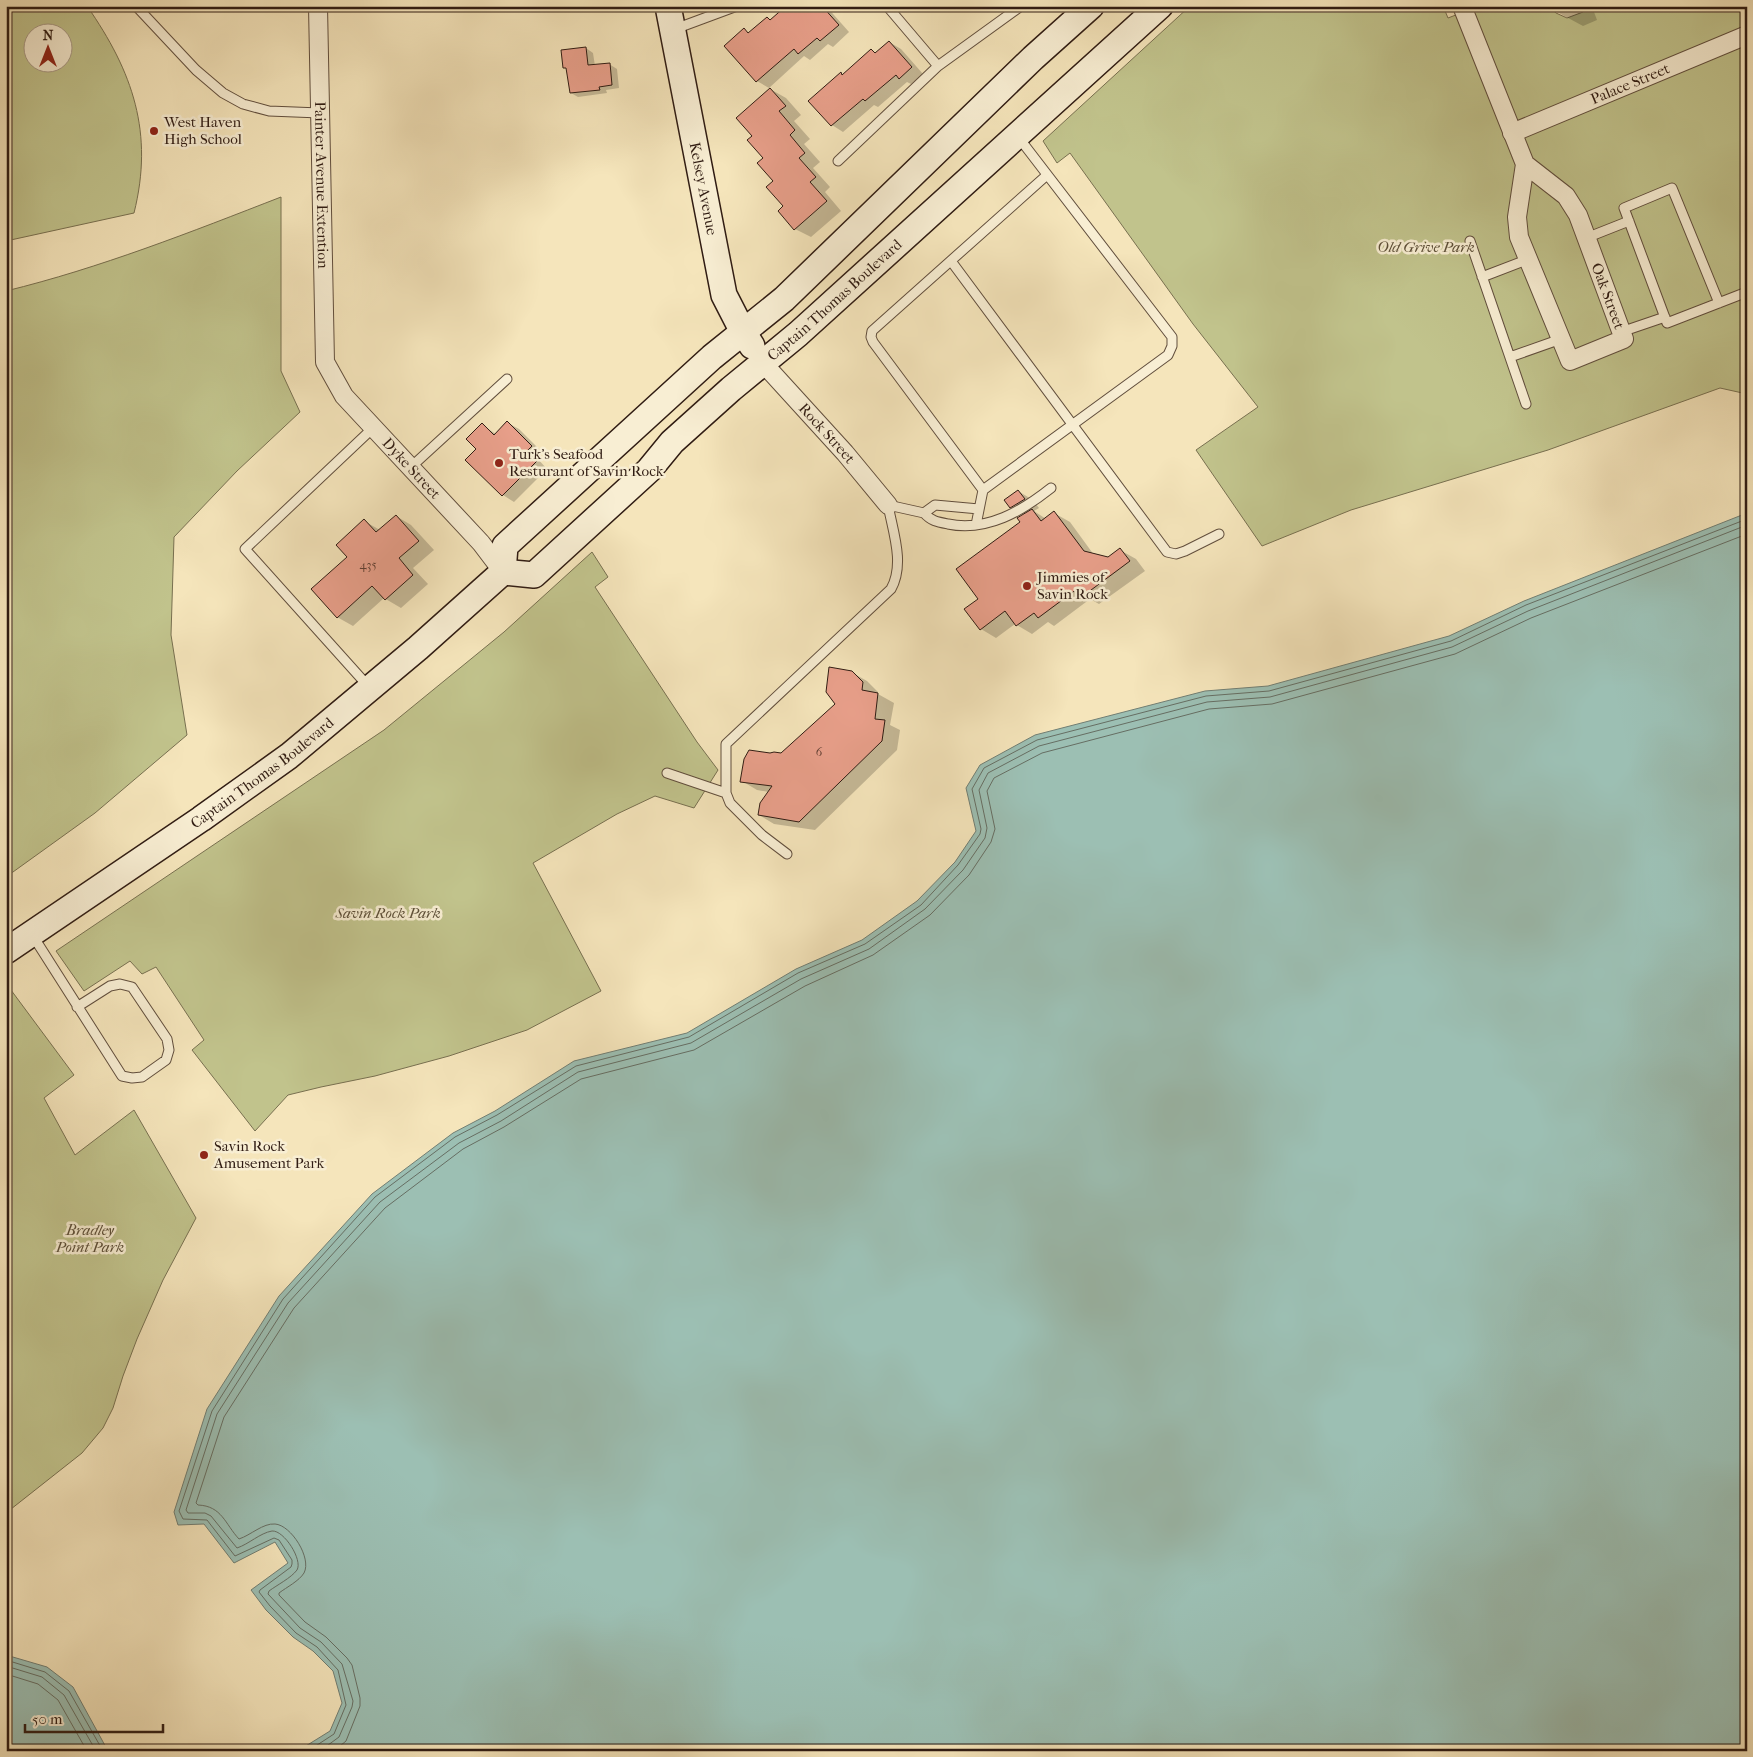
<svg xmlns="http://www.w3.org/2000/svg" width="1753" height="1757" font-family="'IM FELL French Canon',serif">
<rect width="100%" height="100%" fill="#f5e5bb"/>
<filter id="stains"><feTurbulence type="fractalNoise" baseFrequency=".004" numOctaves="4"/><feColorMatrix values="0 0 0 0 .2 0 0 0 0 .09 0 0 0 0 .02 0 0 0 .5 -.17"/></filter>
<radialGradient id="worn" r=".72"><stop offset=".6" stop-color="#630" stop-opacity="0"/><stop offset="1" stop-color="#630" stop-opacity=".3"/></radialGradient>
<path fill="#c1c38c" stroke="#787050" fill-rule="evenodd" d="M 6,6 L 87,6 C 133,72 154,133 134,213 L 6,241 ZM 32,32 L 62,32 L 62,62 L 32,62 Z
M 1190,6 L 1443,6 L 1448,18 L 1479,6 L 1548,6 L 1556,13 L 1567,18 L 1583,12 L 1588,6 L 1747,6 L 1747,394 L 1720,388 L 1548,450 L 1351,510 L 1262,546 L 1196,450 L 1258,407 L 1193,324 L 1070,153 L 1057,163 L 1043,141 Z
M 281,197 L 281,371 L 300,412 L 237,471 L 174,537 L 171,635 L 187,735 L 95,813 L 6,877 L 6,291 C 100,268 191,232 281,197 Z
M 592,552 L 608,577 L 595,587 L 697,742 L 718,770 L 694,808 L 655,796 L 617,814 L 533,863 L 601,991 L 527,1030 L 449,1056 L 375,1076 L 321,1087 L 288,1095 L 255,1131 L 192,1050 L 204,1040 L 156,967 L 142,974 L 130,961 L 84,991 L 56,951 L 384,730 L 504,632 Z
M 8,986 L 74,1075 L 44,1098 L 75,1155 L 134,1110 L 196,1218 L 163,1280 L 137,1339 L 123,1376 L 113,1408 L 103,1428 L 82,1453 L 6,1513 L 6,987 Z"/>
<path fill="#9cbfb3" stroke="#717e73" d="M 1747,513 L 1747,1751 L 243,1751 L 244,1747 L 301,1749 L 330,1731 L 342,1703 L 333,1671 L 313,1651 L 293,1637 L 266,1610 L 251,1590 L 288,1563 L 275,1542 L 234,1563 L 204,1524 L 178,1525 L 174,1512 L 207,1409 L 279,1296 L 372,1194 L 453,1133 L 495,1111 L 574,1061 L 687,1033 L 796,969 L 862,940 L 917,901 L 955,862 L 976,831 L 966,788 L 980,765 L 1035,735 L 1205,691 L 1268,686 L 1449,636 L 1524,601 Z
M 6,1655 L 47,1667 L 73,1687 L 108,1751 L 6,1751 Z"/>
<path fill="#0003" d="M 797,6 L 826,6 L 849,32 L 833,47 L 828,44 L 810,60 L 804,56 L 769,88 L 757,81 L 726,46 L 744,30 L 750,33 Z
M 1555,6 L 1609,6 L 1609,7 L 1594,12 L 1597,20 L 1583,26 L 1557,12 Z
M 889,42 L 901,49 L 923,74 L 911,84 L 907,82 L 878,107 L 874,105 L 843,132 L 832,125 L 841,74 L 843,76 L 871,51 L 876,53 Z
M 586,48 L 593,53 L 595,66 L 609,64 L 617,69 L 619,88 L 606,90 L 607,93 L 578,97 L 571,93 L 568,69 L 564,67 Z
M 770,89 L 786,98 L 801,115 L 794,121 L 810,139 L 804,144 L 820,162 L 813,168 L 830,187 L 825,192 L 841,211 L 811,237 L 795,229 L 754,136 Z
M 508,423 L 519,429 L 543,453 L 537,458 L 547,469 L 514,502 L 503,495 L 467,460 L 477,449 L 482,425 L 496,434 Z
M 1018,491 L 1033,500 L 1039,508 L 1034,511 L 1046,519 L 1054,513 L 1070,522 L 1094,555 L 1109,558 L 1120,550 L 1136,559 L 1145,571 L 1099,604 L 1090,599 L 1054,626 L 1048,622 L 1032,634 L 1015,624 L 996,638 L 981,629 L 980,599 L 1025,515 L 1010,507 Z
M 396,516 L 411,525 L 434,550 L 413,568 L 428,584 L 401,608 L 384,598 L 353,626 L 337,617 L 349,558 L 364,521 L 380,530 Z
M 851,672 L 867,681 L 878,692 L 878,694 L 894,703 L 890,725 L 900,730 L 897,750 L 815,830 L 774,824 L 759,815 L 769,792 L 757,790 L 742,781 L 781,754 L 837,704 Z"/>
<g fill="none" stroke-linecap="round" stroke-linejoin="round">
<path stroke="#666e63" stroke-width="1" d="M 6,1660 L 45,1672 L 69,1691 L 103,1751
M 6,1666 L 42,1677 L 64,1695 L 96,1751
M 6,1674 L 38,1684 L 58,1700 L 87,1751
M 308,1751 L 334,1734 L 346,1705 L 338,1670 L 317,1647 L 296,1633 L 270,1606 L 259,1592 L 260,1590 L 291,1567 L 292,1564 L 292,1560 L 279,1540 L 274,1538 L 235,1556 L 207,1520 L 183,1519 L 179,1511 L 212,1411 L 283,1299 L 375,1197 L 455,1137 L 497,1115 L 576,1066 L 689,1037 L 798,973 L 865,944 L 921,905 L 958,865 L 980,834 L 981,829 L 972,789 L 984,768 L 1037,740 L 1206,696 L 1269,691 L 1451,641 L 1526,605 L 1747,519
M 320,1751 L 339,1737 L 352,1707 L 353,1701 L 342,1664 L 321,1642 L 300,1628 L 268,1594 L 269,1591 C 277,1585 291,1578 297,1570 C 303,1560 284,1530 272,1531 C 260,1533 249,1544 237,1548 L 211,1516 L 205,1513 L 188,1513 L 186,1510 L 217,1414 L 288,1303 L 380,1202 L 459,1143 L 501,1121 L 578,1072 L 691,1043 L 801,979 L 869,949 L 925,909 L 963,870 L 985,838 L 987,828 L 979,790 L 988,773 L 1039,746 L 1207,702 L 1270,697 L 1452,647 L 1528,611 L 1747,525
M 334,1751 L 346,1741 L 360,1706 L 360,1698 L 352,1665 L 347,1658 L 326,1637 L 305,1622 L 279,1595 L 279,1593 C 287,1587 299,1581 304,1573 C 312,1558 291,1525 275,1524 C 263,1523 251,1535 239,1539 C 225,1524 222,1506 198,1505 L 196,1503 L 224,1417 L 294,1308 L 385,1208 L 463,1149 L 504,1127 L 581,1079 L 694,1050 L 805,986 L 873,955 L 930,915 L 969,875 L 991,842 L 995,829 L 987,791 L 994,778 L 1042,753 L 1209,709 L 1272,704 L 1455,654 L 1531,618 L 1747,534"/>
</g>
<path fill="#e89f8a" stroke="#301c13" d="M 786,6 L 822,6 L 839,25 L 820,41 L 817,38 L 798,54 L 794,49 L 756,82 L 724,46 L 744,28 L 748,33 L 767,17 L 770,20 Z
M 889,41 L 912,67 L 899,79 L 896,75 L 865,101 L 863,99 L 831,126 L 808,101 L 841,72 L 842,75 L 871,49 L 875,53 Z
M 586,47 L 588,65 L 610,63 L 612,85 L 599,87 L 600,90 L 570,93 L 566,68 L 563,68 L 561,50 Z
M 770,88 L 786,106 L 779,111 L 795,130 L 790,135 L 805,153 L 799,158 L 816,177 L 810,182 L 827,201 L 794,230 L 778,211 L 783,206 L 766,187 L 773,181 L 757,163 L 763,158 L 747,140 L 752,136 L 736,118 Z
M 507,421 L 532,446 L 527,451 L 537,461 L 502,496 L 465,460 L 476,449 L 466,439 L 482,423 L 494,435 Z
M 1018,490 L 1025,499 L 1010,508 L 1004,500 Z
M 1032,509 L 1041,521 L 1054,511 L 1084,551 L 1108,557 L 1120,548 L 1130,561 L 1083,596 L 1077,589 L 1038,618 L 1034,613 L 1016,626 L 1005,611 L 980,630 L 964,609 L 978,599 L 956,569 L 1020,522 L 1017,518 Z
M 396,515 L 419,541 L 399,558 L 413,575 L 385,600 L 372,586 L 337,618 L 311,589 L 347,557 L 336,545 L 364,519 L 376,532 Z
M 829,667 L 852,671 L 863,682 L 862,690 L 878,693 L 875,719 L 885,720 L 882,741 L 799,822 L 758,815 L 760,803 L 772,786 L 740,782 L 744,759 L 749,750 L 770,753 L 774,752 L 781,753 L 835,704 L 826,692 Z"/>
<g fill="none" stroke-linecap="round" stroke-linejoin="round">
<defs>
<path id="lane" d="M 136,6 L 196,70 L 223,93 L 243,104 L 269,111 L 320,113
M 887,6 L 938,66
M 675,29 L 737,6
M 838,161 L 938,66 L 1021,6
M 1586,238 L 1629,221
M 1470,241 L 1526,404
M 951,261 L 1167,552 L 1176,554 L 1185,551 L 1219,534
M 1482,277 L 1529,259
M 1719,303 L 1672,188 L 1624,208 L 1667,323 L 1747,292
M 1621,332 L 1665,317
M 1510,357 L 1561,339
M 411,467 L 507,379
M 983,490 L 873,342 L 871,337 L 872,331 L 1047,175
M 979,509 L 935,505 L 924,513 C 931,521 937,522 948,524 C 987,532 1022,511 1051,488
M 976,525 L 983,490 L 1168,355 L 1172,346 L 1172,337 L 1019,138
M 368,686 L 245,549 L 374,427
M 667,773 L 726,793
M 787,854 L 762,835 L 730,803 L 726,793 L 726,744 L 891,589 C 905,564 893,532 888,505 L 924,513
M 33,936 L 122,1076 L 132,1078 L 142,1077 L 166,1060 L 169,1050 L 167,1039 L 132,987 L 120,984 L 110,986 L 77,1007"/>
<g id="street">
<path id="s1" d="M 318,6 L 325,362 L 344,396 L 481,543 L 503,572"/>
<path id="s2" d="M 1462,6 L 1525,164 L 1566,196 L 1578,215 L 1624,339 L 1570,361 L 1519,237 L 1517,217 L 1525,164"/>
<path id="s3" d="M 1512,133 L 1747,35"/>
<path id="s4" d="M 763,363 L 845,453 L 888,505"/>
</g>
<g id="secondary">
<path id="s5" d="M 668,6 L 724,295 L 743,332 L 752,346"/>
<path id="s6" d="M 503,572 L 534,575 L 649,470 L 672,442 L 731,389 L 798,334 L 1160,6"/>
<path id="s7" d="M 6,951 L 201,819 L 289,756 L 418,648 L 503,572 L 505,546 L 712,357 L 784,299 L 1033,58 L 1091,6"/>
</g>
</defs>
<use href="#lane" stroke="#614e3d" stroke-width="11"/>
<use href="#street" stroke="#614e3d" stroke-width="20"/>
<use href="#secondary" stroke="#301c13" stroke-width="28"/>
<use href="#lane" stroke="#f8eed3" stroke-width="9"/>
<use href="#street" stroke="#f8eed3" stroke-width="18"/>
<use href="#secondary" stroke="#f8eed3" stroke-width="25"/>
</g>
<g fill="#8f2418" stroke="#f8eed3" stroke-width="2">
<circle cx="154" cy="131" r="5"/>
<circle cx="499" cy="463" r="5"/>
<circle cx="1027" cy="586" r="5"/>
<circle cx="204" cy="1155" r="5"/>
</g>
<g text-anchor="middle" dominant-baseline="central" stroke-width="5" stroke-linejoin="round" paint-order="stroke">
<g font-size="12" fill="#5e3d31">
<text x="368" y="565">435</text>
<text x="819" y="752">6</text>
</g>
<g font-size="15" fill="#301c13" stroke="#f8eed3">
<text stroke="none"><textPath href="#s3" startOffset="128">Palace Street</textPath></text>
<text stroke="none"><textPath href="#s1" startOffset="179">Painter Avenue Extention</textPath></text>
<text stroke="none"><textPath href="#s5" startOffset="186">Kelsey Avenue</textPath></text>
<text stroke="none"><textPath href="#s2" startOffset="331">Oak Street</textPath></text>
<text stroke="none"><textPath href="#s6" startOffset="439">Captain Thomas Boulevard</textPath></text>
<text stroke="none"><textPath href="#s4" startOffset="95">Rock Street</textPath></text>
<text stroke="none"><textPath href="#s1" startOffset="494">Dyke Street</textPath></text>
<text stroke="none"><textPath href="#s7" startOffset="312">Captain Thomas Boulevard</textPath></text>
</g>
<g font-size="15" fill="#301c13" stroke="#f8eed3" text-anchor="start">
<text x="164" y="122">West Haven<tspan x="164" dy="17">High School</tspan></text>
<text x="509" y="454">Turk's Seafood<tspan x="509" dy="17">Resturant of Savin Rock</tspan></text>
<text x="1037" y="577">Jimmies of<tspan x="1037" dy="17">Savin Rock</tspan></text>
<text x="214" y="1146">Savin Rock<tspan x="214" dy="17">Amusement Park</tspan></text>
</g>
<g font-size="15" font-style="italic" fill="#5c4e37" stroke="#f8eed3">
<text x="1426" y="247">Old Grive Park</text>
<text x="388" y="913">Savin Rock Park</text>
<text x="90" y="1230">Bradley<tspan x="90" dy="17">Point Park</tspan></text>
</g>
</g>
<rect width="1753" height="1757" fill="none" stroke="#f5e5bb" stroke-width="25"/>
<rect x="8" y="8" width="1738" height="1742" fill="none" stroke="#301c13" stroke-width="2.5"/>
<rect x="12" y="12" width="1728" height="1732" fill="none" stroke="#301c13"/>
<g transform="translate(48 48)"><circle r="24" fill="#f8eed3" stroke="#a89a86"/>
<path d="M0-4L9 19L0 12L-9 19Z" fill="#8f2418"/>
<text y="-8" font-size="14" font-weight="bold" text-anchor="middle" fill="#301c13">N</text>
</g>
<path d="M25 1724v8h138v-8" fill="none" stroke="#301c13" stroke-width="2.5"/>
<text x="32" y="1724" font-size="15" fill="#301c13" stroke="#f8eed3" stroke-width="4" paint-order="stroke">50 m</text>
<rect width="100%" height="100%" filter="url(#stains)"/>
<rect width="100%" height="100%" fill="url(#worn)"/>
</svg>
